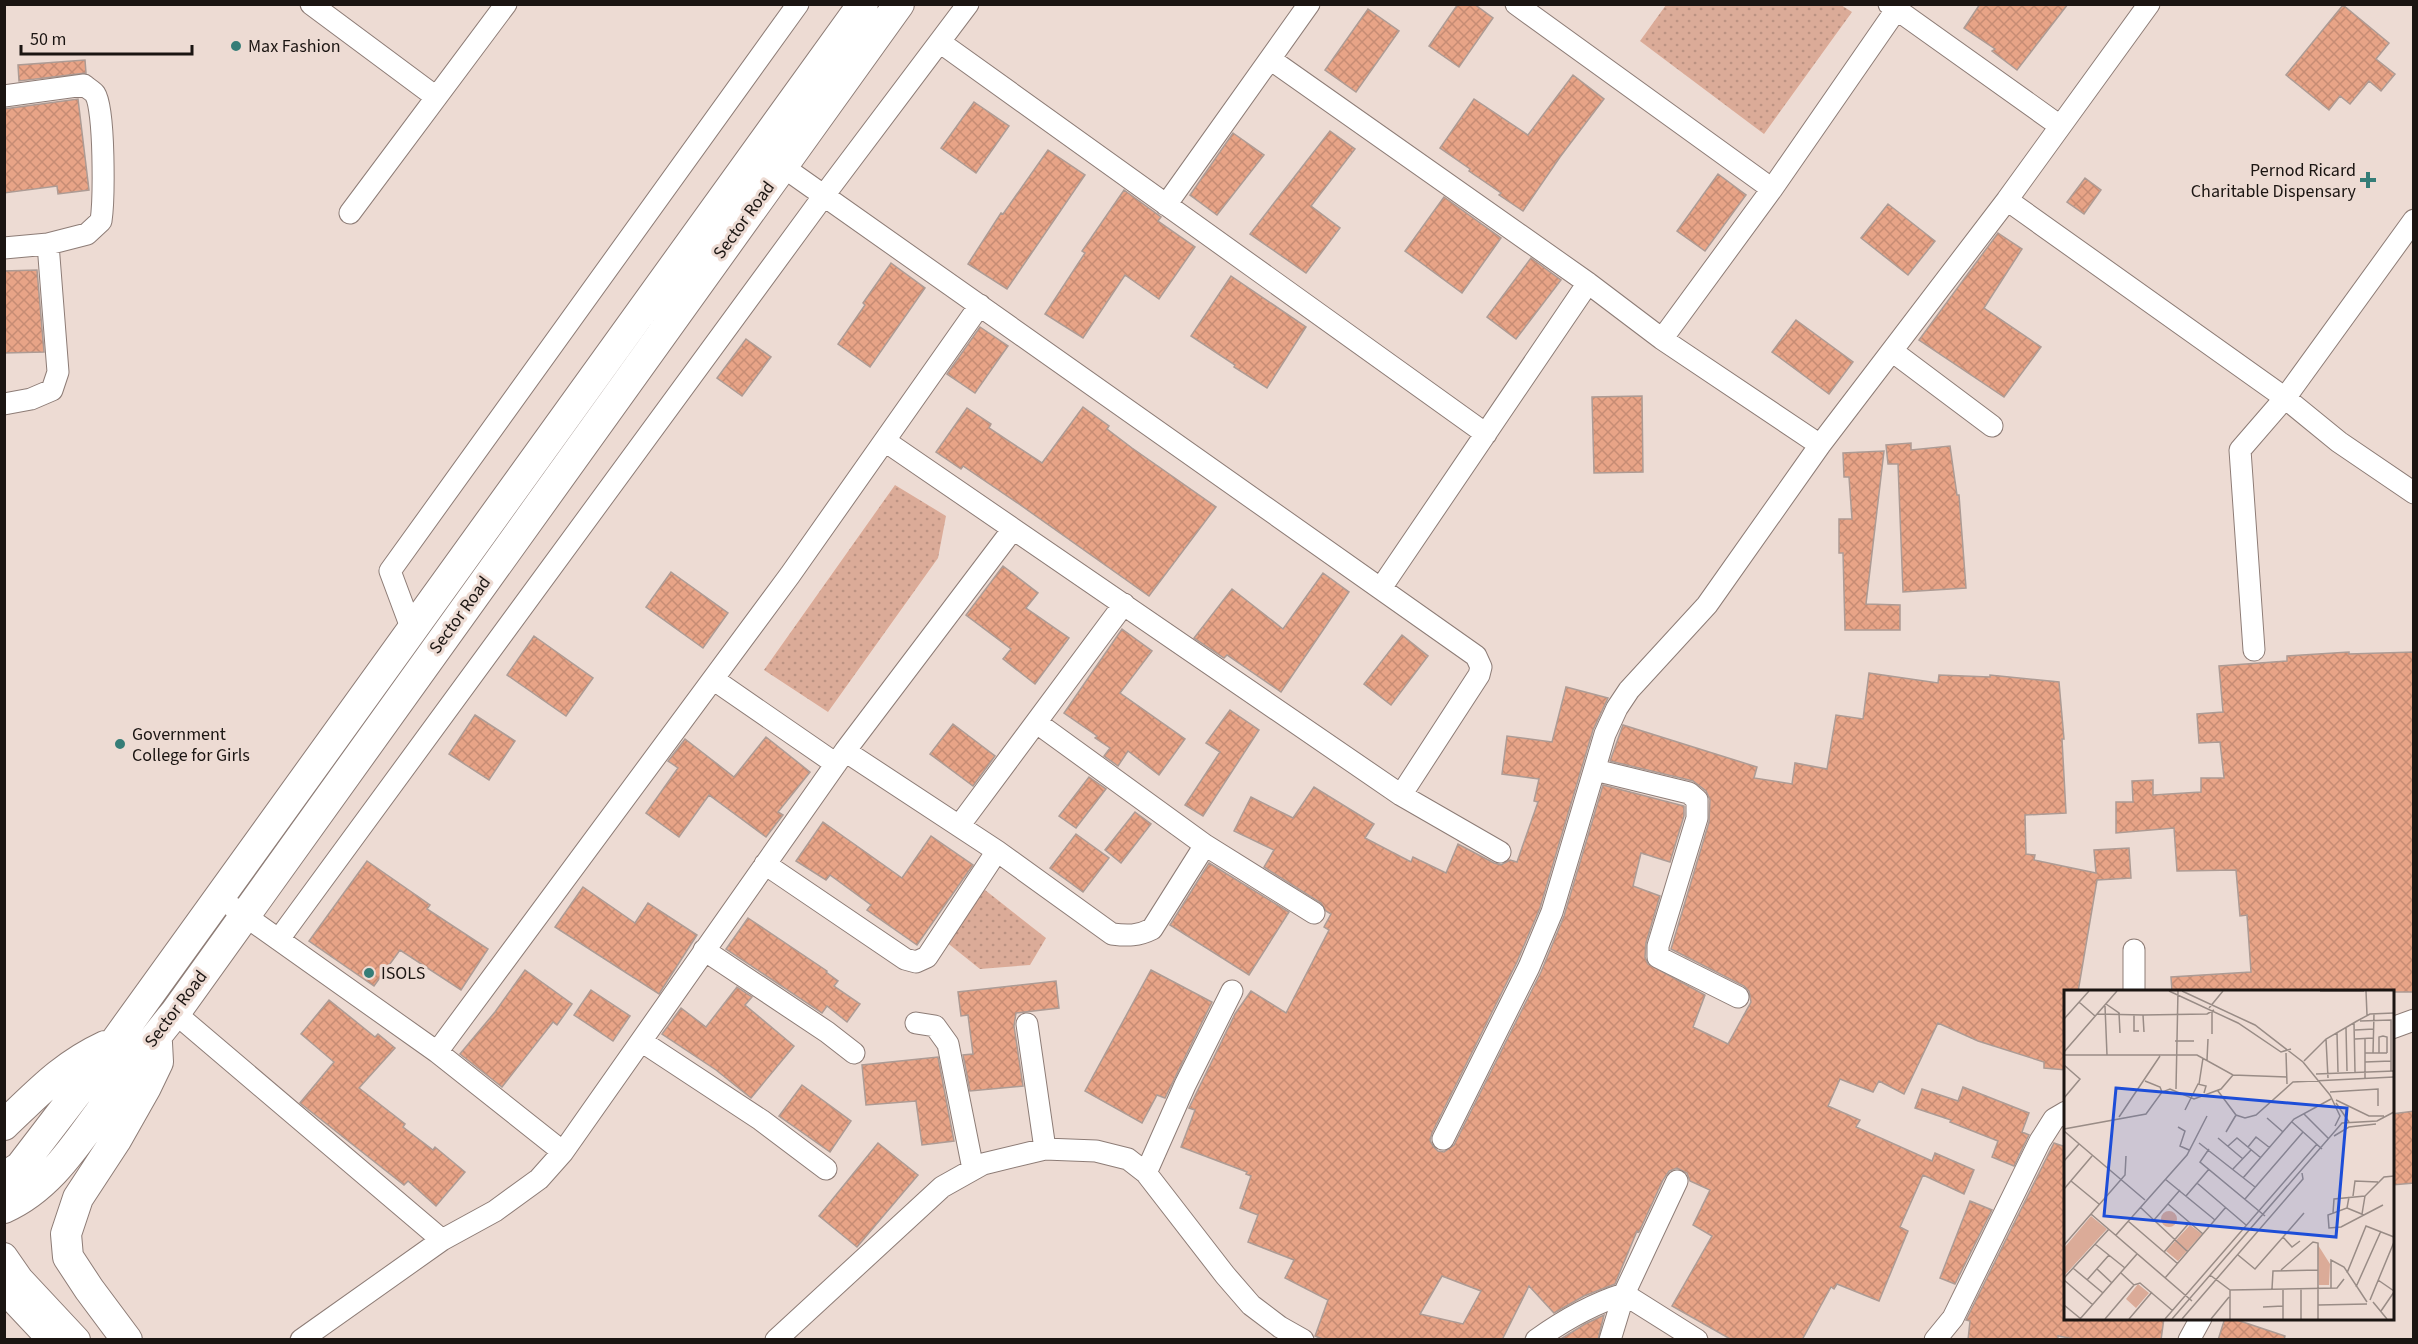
<svg xmlns="http://www.w3.org/2000/svg" width="2418" height="1344" font-family="'Source Sans 3',sans-serif">
<defs>
<pattern id="park-dots" width="8" height="8" patternUnits="userSpaceOnUse" patternTransform="scale(1.5)"><rect width="8" height="8" fill="#dbab98"/><path d="M2 2h.1M6 6h.1" fill="none" stroke="#bb9282" stroke-width="1.8" stroke-linecap="round"/></pattern>
<pattern id="building-cross-hatch" width="8" height="8" patternUnits="userSpaceOnUse" patternTransform="scale(1.5)"><rect width="8" height="8" fill="#e8a487"/><path d="M0 0l8 8M0 8l8-8" fill="none" stroke="#c68c74"/></pattern>
</defs>
<rect width="100%" height="100%" fill="#eddbd3"/>
<path fill="url(#park-dots)" d="M 1841,5 L 1852,12 L 1764,134 L 1640,41 L 1666,5 Z
M 895,485 L 946,516 L 938,558 L 828,712 L 764,670 Z
M 985,890 L 1046,938 L 1030,965 L 980,969 L 940,937 Z"/>
<path fill="url(#building-cross-hatch)" stroke="#ad9b94" stroke-width="1.5" fill-rule="evenodd" d="M 1458,4 L 1474,4 L 1493,18 L 1459,67 L 1429,46 Z
M 1980,4 L 2068,4 L 2017,70 L 1992,51 L 1995,49 L 1964,28 Z
M 2343,5 L 2389,43 L 2376,59 L 2395,74 L 2381,91 L 2369,81 L 2350,104 L 2340,96 L 2329,110 L 2286,75 Z
M 1368,9 L 1399,31 L 1356,92 L 1325,70 Z
M 85,60 L 86,73 L 19,81 L 18,65 Z
M 1573,75 L 1604,99 L 1560,157 L 1523,211 L 1499,195 L 1501,193 L 1469,171 L 1470,169 L 1440,148 L 1474,99 L 1528,135 Z
M 78,99 L 89,190 L 58,194 L 57,186 L 4,193 L 4,109 Z
M 974,102 L 1009,126 L 976,173 L 941,148 Z
M 1330,131 L 1355,149 L 1311,206 L 1340,228 L 1306,273 L 1250,234 Z
M 1233,133 L 1264,155 L 1217,215 L 1190,195 Z
M 1048,150 L 1085,175 L 1007,289 L 968,264 L 1001,213 L 1003,214 Z
M 1718,174 L 1746,195 L 1705,251 L 1677,231 Z
M 2085,178 L 2101,190 L 2084,214 L 2067,202 Z
M 1124,190 L 1161,217 L 1158,221 L 1195,247 L 1159,299 L 1125,275 L 1083,338 L 1045,314 L 1085,253 L 1082,251 Z
M 1444,197 L 1501,238 L 1462,293 L 1405,251 Z
M 1888,204 L 1935,241 L 1908,275 L 1861,238 Z
M 1998,233 L 2022,249 L 1984,308 L 2041,347 L 2004,397 L 1919,340 Z
M 1531,258 L 1561,280 L 1516,339 L 1487,317 Z
M 891,263 L 925,288 L 870,367 L 838,344 L 865,305 L 863,303 Z
M 37,270 L 44,352 L 4,353 L 4,271 Z
M 1231,276 L 1306,327 L 1267,388 L 1234,367 L 1235,365 L 1191,336 Z
M 1796,320 L 1853,362 L 1829,394 L 1772,352 Z
M 980,327 L 1008,346 L 975,393 L 947,374 Z
M 746,339 L 771,357 L 742,396 L 717,378 Z
M 1642,396 L 1643,472 L 1594,473 L 1592,397 Z
M 1083,407 L 1109,426 L 1107,429 L 1132,448 L 1216,507 L 1149,596 L 1019,504 L 963,466 L 961,469 L 936,452 L 967,408 L 991,424 L 989,428 L 1042,463 Z
M 1911,443 L 1911,450 L 1950,446 L 1957,495 L 1959,495 L 1966,588 L 1903,592 L 1898,464 L 1888,464 L 1886,445 Z
M 1884,451 L 1866,604 L 1900,605 L 1900,630 L 1845,630 L 1843,553 L 1839,553 L 1839,519 L 1852,519 L 1849,477 L 1844,477 L 1843,453 Z
M 1003,566 L 1038,593 L 1026,608 L 1069,638 L 1035,684 L 1003,659 L 1011,649 L 966,615 Z
M 671,572 L 728,613 L 703,648 L 646,607 Z
M 1323,573 L 1349,592 L 1281,692 L 1227,655 L 1224,658 L 1194,638 L 1232,589 L 1283,629 Z
M 1122,629 L 1152,651 L 1120,693 L 1185,739 L 1159,775 L 1128,751 L 1118,766 L 1104,756 L 1110,748 L 1095,738 L 1097,736 L 1064,713 Z
M 1402,635 L 1428,656 L 1391,705 L 1364,684 Z
M 534,636 L 593,678 L 566,716 L 507,675 Z
M 2349,652 L 2349,654 L 2414,652 L 2414,992 L 2172,992 L 2171,977 L 2251,972 L 2247,915 L 2240,916 L 2236,870 L 2177,871 L 2174,828 L 2116,833 L 2116,802 L 2133,802 L 2132,781 L 2153,780 L 2153,795 L 2201,792 L 2201,778 L 2224,778 L 2220,742 L 2199,743 L 2197,714 L 2223,712 L 2219,666 L 2287,661 L 2287,656 Z
M 1869,673 L 1938,683 L 1939,675 L 1990,677 L 1990,675 L 2059,682 L 2064,739 L 2062,739 L 2066,813 L 2025,815 L 2026,854 L 2035,855 L 2034,860 L 2096,873 L 2094,850 L 2129,848 L 2131,878 L 2097,880 L 2078,992 L 2066,992 L 2066,1070 L 2044,1068 L 2044,1062 L 1978,1041 L 1938,1023 L 1904,1094 L 1879,1081 L 1873,1092 L 1840,1079 L 1828,1106 L 1860,1120 L 1856,1127 L 1932,1161 L 1935,1153 L 1974,1170 L 1964,1194 L 1923,1175 L 1900,1227 L 1908,1231 L 1879,1301 L 1837,1284 L 1834,1289 L 1831,1287 L 1802,1340 L 1732,1340 L 1672,1306 L 1712,1236 L 1693,1225 L 1710,1190 L 1690,1181 L 1687,1173 L 1677,1168 L 1669,1171 L 1663,1180 L 1639,1232 L 1637,1231 L 1615,1284 L 1584,1296 L 1554,1313 L 1529,1286 L 1502,1340 L 1325,1340 L 1315,1336 L 1328,1300 L 1285,1278 L 1294,1260 L 1248,1242 L 1258,1215 L 1240,1208 L 1251,1176 L 1246,1174 L 1247,1172 L 1181,1147 L 1195,1110 L 1189,1108 L 1235,1014 L 1251,991 L 1286,1013 L 1329,930 L 1324,927 L 1331,914 L 1326,911 L 1321,903 L 1264,867 L 1274,850 L 1234,831 L 1251,797 L 1293,818 L 1314,787 L 1374,824 L 1365,838 L 1411,862 L 1413,857 L 1446,873 L 1458,844 L 1494,863 L 1501,865 L 1510,860 L 1517,862 L 1538,802 L 1534,801 L 1539,779 L 1502,774 L 1507,736 L 1552,742 L 1566,687 L 1608,698 L 1593,730 L 1540,908 L 1517,962 L 1432,1133 L 1430,1140 L 1433,1146 L 1438,1151 L 1444,1152 L 1454,1145 L 1541,972 L 1564,916 L 1603,785 L 1684,806 L 1684,816 L 1670,862 L 1641,853 L 1633,886 L 1660,896 L 1646,943 L 1645,957 L 1648,964 L 1705,995 L 1693,1027 L 1728,1044 L 1751,1002 L 1749,991 L 1744,986 L 1671,949 L 1709,822 L 1710,800 L 1706,791 L 1693,781 L 1610,761 L 1623,725 L 1757,767 L 1754,778 L 1792,784 L 1795,763 L 1827,769 L 1836,715 L 1863,719 ZM 1442,1276 L 1481,1291 L 1463,1324 L 1420,1314 Z
M 1230,710 L 1259,730 L 1203,816 L 1185,805 L 1220,752 L 1206,743 Z
M 475,715 L 515,741 L 489,780 L 449,754 Z
M 953,724 L 995,756 L 973,786 L 930,754 Z
M 766,737 L 810,772 L 778,812 L 783,815 L 766,837 L 709,795 L 679,837 L 646,813 L 678,768 L 668,761 L 685,739 L 734,777 Z
M 1089,777 L 1106,789 L 1076,828 L 1059,816 Z
M 1135,812 L 1151,824 L 1121,863 L 1105,850 Z
M 823,822 L 902,878 L 931,836 L 973,865 L 917,945 L 867,910 L 871,905 L 830,875 L 826,880 L 796,861 Z
M 1076,834 L 1109,858 L 1083,892 L 1050,868 Z
M 367,861 L 430,905 L 427,909 L 488,949 L 461,990 L 400,950 L 374,986 L 309,941 Z
M 1209,863 L 1289,912 L 1249,975 L 1170,925 Z
M 583,887 L 635,923 L 648,903 L 697,935 L 659,994 L 555,927 Z
M 748,918 L 827,971 L 826,972 L 838,981 L 834,986 L 860,1004 L 847,1022 L 827,1006 L 822,1013 L 726,949 Z
M 525,970 L 572,1004 L 557,1025 L 553,1022 L 502,1087 L 460,1054 L 495,1012 Z
M 1151,970 L 1212,1002 L 1165,1098 L 1157,1095 L 1142,1123 L 1085,1091 Z
M 1056,981 L 1059,1008 L 1016,1013 L 1014,1026 L 1023,1086 L 970,1091 L 963,1055 L 973,1054 L 968,1015 L 961,1016 L 958,992 Z
M 737,987 L 752,997 L 745,1005 L 794,1046 L 751,1098 L 716,1070 L 662,1034 L 681,1008 L 706,1027 Z
M 591,990 L 630,1016 L 613,1041 L 574,1015 Z
M 329,1000 L 375,1037 L 378,1034 L 395,1048 L 359,1088 L 405,1124 L 403,1127 L 433,1150 L 435,1147 L 465,1172 L 436,1206 L 408,1181 L 404,1185 L 300,1103 L 334,1062 L 301,1034 Z
M 938,1057 L 954,1141 L 922,1145 L 916,1101 L 866,1105 L 862,1065 Z
M 802,1085 L 851,1121 L 830,1152 L 779,1116 Z
M 1963,1087 L 2029,1113 L 2022,1132 L 2029,1135 L 2014,1166 L 1992,1157 L 1998,1141 L 1950,1122 L 1951,1120 L 1915,1108 L 1922,1089 L 1958,1101 Z
M 2414,1111 L 2414,1183 L 2392,1185 L 2392,1114 Z
M 878,1143 L 918,1175 L 857,1247 L 819,1216 Z
M 2054,1143 L 2066,1147 L 2066,1318 L 2164,1318 L 2161,1340 L 2080,1340 L 2058,1336 L 2058,1340 L 1968,1340 L 1970,1321 L 1966,1320 Z
M 1970,1201 L 1992,1210 L 1955,1284 L 1940,1278 Z
M 1604,1315 L 1598,1340 L 1559,1340 L 1585,1324 Z
M 2225,1318 L 2231,1318 L 2285,1336 L 2284,1340 L 2218,1340 Z"/>
<g fill="none" stroke-linecap="round" stroke-linejoin="round">
<defs>
<path id="minor" d="M 311,4 L 436,97
M 1516,4 L 1772,189
M 1889,4 L 2060,126
M 941,43 L 1486,434
M 1270,59 L 1588,283 L 1662,339 L 1820,445
M 4,96 L 84,85 C 87,88 93,91 95,94 C 105,109 104,201 101,221 L 87,234 L 48,244 L 4,248
M 772,159 L 1476,656 L 1481,667 L 1479,675 L 1401,795
M 2007,200 L 2285,398 L 2339,442 L 2414,493
M 1166,205 L 1309,4
M 350,213 L 506,4
M 1662,339 L 1772,189 L 1896,10
M 1892,351 L 1992,426
M 4,404 L 31,399 L 52,390 L 58,372 L 48,244
M 885,441 L 1401,795 L 1500,852
M 1381,588 L 1588,283
M 412,630 L 390,571 L 798,4
M 2254,650 L 2240,450 L 2285,398 L 2414,220
M 713,679 L 836,764
M 1037,723 L 1205,845 L 1314,913
M 845,751 L 997,851 L 1112,934 C 1128,936 1138,936 1152,929 L 1205,845
M 1595,770 L 1689,793 L 1697,800 L 1697,818 L 1658,946 L 1658,957 L 1738,997
M 959,826 L 1124,604
M 765,864 L 905,959 L 916,962 L 927,957 L 997,851
M 234,908 L 437,1052 L 563,1152
M 279,939 L 825,194 L 968,4
M 704,950 L 827,1032 L 854,1053
M 2134,992 L 2134,950
M 175,1013 L 442,1240
M 916,1023 L 935,1026 L 948,1044 L 973,1169
M 1027,1024 L 1045,1149
M 2392,1028 L 2414,1020
M 641,1041 L 761,1120 L 826,1169
M 437,1052 L 790,575 L 980,305
M 1443,1139 L 1529,967 L 1552,912 L 1605,734 L 1617,708 L 1629,690 L 1707,605 L 1820,445 L 2007,200 L 2149,4
M 1146,1173 L 1185,1085 L 1232,991
M 301,1340 L 442,1240 L 495,1211 L 539,1179 L 563,1152 L 845,751 L 1013,529
M 776,1340 L 942,1187 L 983,1164 L 1045,1149 L 1096,1151 L 1128,1159 L 1146,1173 L 1225,1275 L 1251,1305 L 1280,1327 L 1303,1340
M 1536,1340 C 1564,1320 1592,1304 1624,1294 L 1697,1340
M 1610,1340 L 1624,1294 L 1677,1181
M 1935,1340 L 1953,1318 L 2040,1141 L 2054,1119 L 2066,1112
M 2189,1340 L 2201,1318"/>
<path id="tertiary" d="M 4,1256 L 20,1279 L 77,1340
M 4,1290 L 51,1340"/>
<path id="secondary" d="M 4,1125 C 38,1093 62,1066 105,1046
M 4,1177 L 20,1167 L 102,1060 L 863,4
M 4,1208 C 47,1189 73,1149 100,1112 C 124,1079 148,1045 175,1013 L 899,4
M 127,1340 L 89,1289 L 68,1257 L 66,1234 L 78,1198 L 116,1140 L 146,1087 L 158,1062 L 157,1043"/>
</defs>
<use href="#minor" stroke="#8d7c76" stroke-width="23"/>
<use href="#tertiary" stroke="#8d7c76" stroke-width="28"/>
<use href="#secondary" stroke="#8d7c76" stroke-width="32"/>
<use href="#minor" stroke="#fff" stroke-width="21"/>
<use href="#tertiary" stroke="#fff" stroke-width="26"/>
<use href="#secondary" stroke="#fff" stroke-width="30"/>
</g>
<g fill="#357d77" stroke="#eddbd3" stroke-width="2">
<circle cx="236" cy="46" r="6"/>
<path d="M2365 171h6v6h6v6h-6v6h-6v-6h-6v-6h6z"/>
<circle cx="120" cy="744" r="6"/>
<circle cx="369" cy="973" r="6"/>
</g>
<g text-anchor="middle" dominant-baseline="central" stroke-width="6" stroke-linejoin="round" paint-order="stroke">
<g font-size="18" fill="#1b1512" stroke="#eddbd3" text-anchor="start">
<text x="248" y="46">Max Fashion</text>
<text x="2356" y="170" text-anchor="end">Pernod Ricard<tspan x="2356" dy="21">Charitable Dispensary</tspan></text>
<text x="132" y="734">Government<tspan x="132" dy="21">College for Girls</tspan></text>
<text x="381" y="973">ISOLS</text>
</g>
<g font-size="18" fill="#1b1512" stroke="#eddbd3">
<text transform="translate(744 220) rotate(-54)">Sector Road</text>
<text transform="translate(460 615) rotate(-54)">Sector Road</text>
<text transform="translate(176 1009) rotate(-53)">Sector Road</text>
</g>
</g>
<g transform="translate(2064 990)">
<rect width="330" height="330" fill="#eddbd3"/>
<path d="M97 229a8 8 0 1 1 16 0a8 8 0 1 1-16 0ZM 27,226 L 43,239 L 0,286 L 0,258 ZM 126,235 L 138,244 L 114,271 L 102,261 ZM 254,255 L 266,274 L 265,295 L 255,295 ZM 74,294 L 85,303 L 72,318 L 62,309 Z" fill="#dbab98"/>
<path fill="none" stroke="#998c86" stroke-width="1.5" d="M 105,1 L 174,33 L 217,62 L 227,59M 118,1 L 191,35 L 239,72 L 266,105M 256,1 L 300,1M 302,1 L 303,25M 15,12 L 31,26M 42,14 L 55,23 L 56,43M 41,16 L 43,65M 145,18 L 159,1M 148,22 L 148,44M 33,24 L 79,25 L 80,42M 70,25 L 70,41 L 75,41M 79,25 L 143,24 L 150,20M 0,29 L 25,1M 296,31 L 327,30 L 327,81M 290,33 L 291,82M 282,38 L 283,81M 291,40 L 310,39M 273,43 L 274,82M 262,49 L 264,88M 291,49 L 309,48M 111,51 L 130,51M 0,62 L 53,1M 222,63 L 223,94M 301,63 L 323,63M 309,63 L 310,24M 315,63 L 315,47 L 319,46 L 323,47 L 323,63M 0,65 L 133,65 L 169,85 L 223,87M 143,70 L 144,49M 240,71 L 262,49 L 293,31 L 306,24 L 330,23M 301,72 L 327,71M 0,75 L 16,89 L 0,108M 252,84 L 330,81M 301,88 L 301,48M 81,91 L 96,97 L 98,102M 135,94 L 139,68M 112,99 L 114,1M 154,101 L 172,125 L 181,128 L 192,125 L 229,92 L 330,87M 266,102 L 314,99 L 314,116M 266,105 L 276,126 L 271,136M 272,110 L 305,126 L 320,126M 272,113 L 285,132M 121,120 L 134,94 L 142,96 L 140,103M 240,124 L 264,148M 55,127 L 96,66M 203,128 L 219,142M 228,132 L 258,159M 114,137 L 121,141 L 116,156 L 125,160M 0,139 L 82,124 L 98,102 L 106,99 L 130,109 L 157,99 L 169,85M 0,141 L 81,210M 162,142 L 172,125M 270,146 L 285,137 L 312,134M 154,148 L 179,169M 135,153 L 191,197M 164,156 L 173,148 L 197,168M 184,157 L 192,147 L 206,158M 145,159 L 136,172 L 201,226M 0,171 L 15,154M 169,179 L 187,160M 179,188 L 230,129 L 267,109M 101,189 L 151,230M 7,191 L 35,214M 133,193 L 182,235M 0,199 L 28,166M 122,206 L 145,179M 289,206 L 291,191 L 314,192M 285,207 L 283,218 L 264,225 L 265,238 L 277,237 L 319,215M 181,209 L 239,142M 104,214 L 139,244M 76,217 L 124,262M 283,218 L 300,225M 269,223 L 270,209 L 301,206M 27,224 L 128,311M 298,224 L 301,206 L 320,187 L 330,186M 90,230 L 116,200M 64,231 L 114,274M 52,245 L 123,165 L 143,126M 219,247 L 228,257 L 236,251M 31,254 L 61,278M 0,255 L 61,185 L 62,166M 100,262 L 126,232M 174,265 L 191,279 L 240,223M 9,278 L 39,303M 33,279 L 48,293M 217,280 L 249,252 L 254,253 L 254,329M 57,283 L 70,295 L 76,293 L 109,321M 283,283 L 302,236 L 330,247M 146,285 L 166,300 L 273,298 L 280,289M 0,288 L 45,239M 101,288 L 162,217M 0,290 L 29,315M 23,290 L 45,265M 314,290 L 330,301M 292,297 L 317,241M 237,298 L 237,329M 267,298 L 267,270 L 280,277 L 303,312M 208,299 L 209,281 L 254,280M 219,299 L 219,329M 166,300 L 166,329M 306,310 L 330,252M 309,312 L 323,329M 0,315 L 17,329M 254,315 L 303,314M 199,317 L 219,316M 317,321 L 330,302M 16,329 L 73,264M 41,329 L 70,295M 65,329 L 88,302M 101,329 L 253,154M 108,329 L 278,133 L 313,131 L 330,122M 118,329 L 239,189 L 238,183M 147,329 L 165,307"/>
<path fill="#1d4ed8" fill-opacity="0.15" stroke="#1d4ed8" stroke-width="3" d="M 52,98 L 283,118 L 272,247 L 40,226 Z"/>
<rect width="330" height="330" fill="none" stroke="#1b1512" stroke-width="3"/>
</g>
<rect width="2418" height="1344" fill="none" stroke="#1b1512" stroke-width="12"/>
<path d="M21 45v9h171v-9" fill="none" stroke="#1b1512" stroke-width="3"/>
<text x="30" y="45" font-size="18" fill="#1b1512" stroke="#eddbd3" stroke-width="4.5" paint-order="stroke">50 m</text>
</svg>
